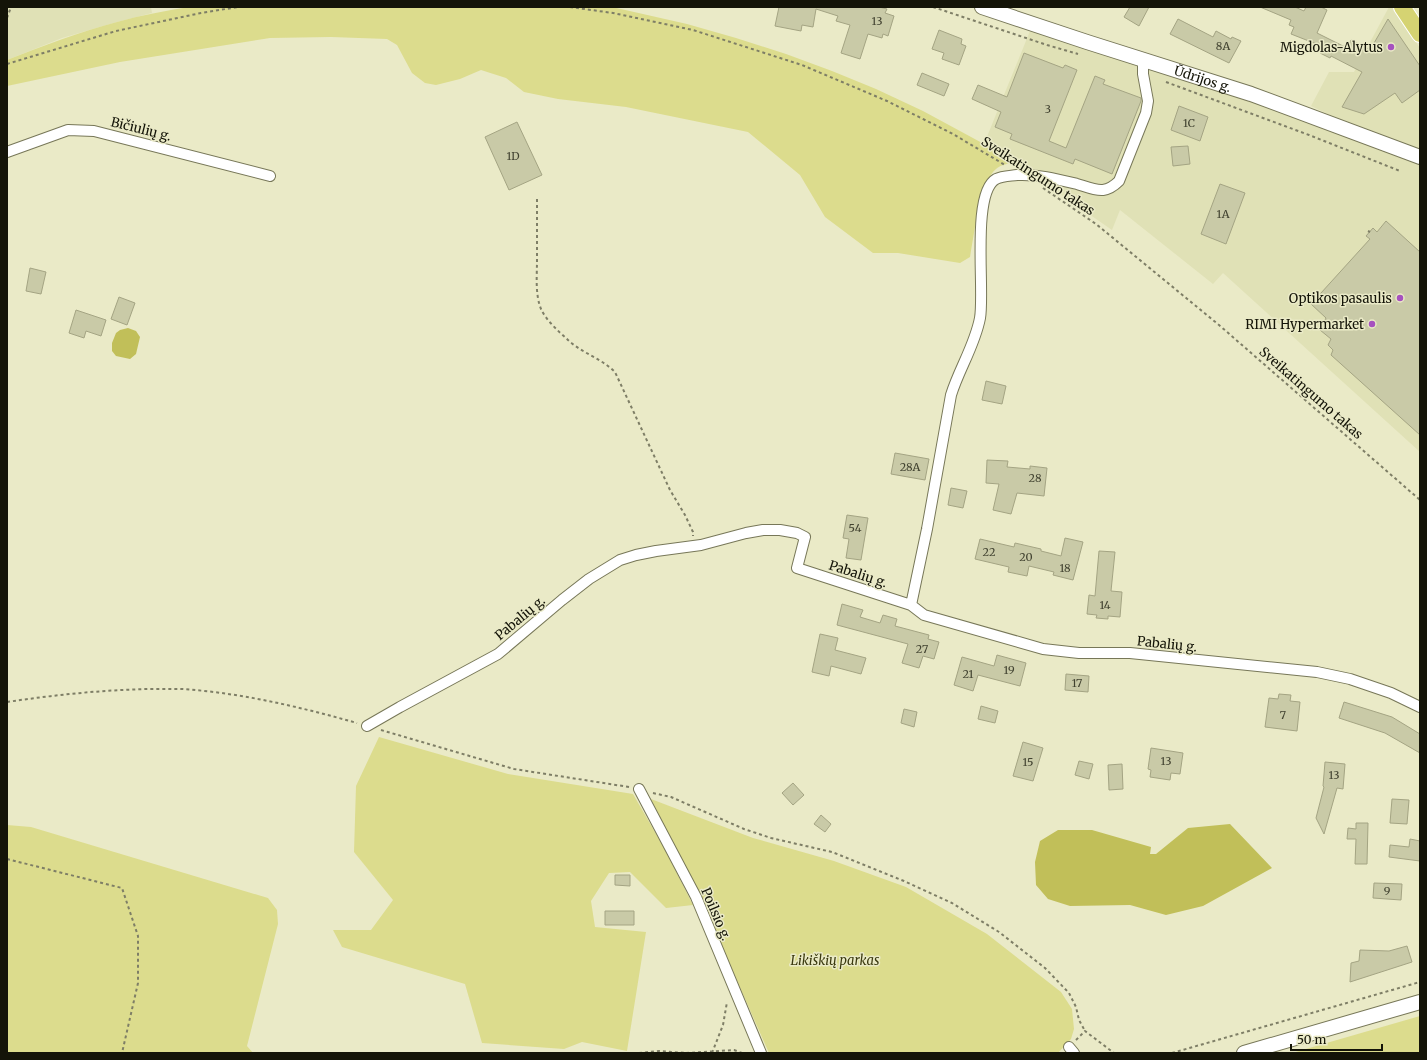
<svg xmlns="http://www.w3.org/2000/svg" width="1427" height="1060" font-family="Merriweather,serif">
<rect width="100%" height="100%" fill="#eaeac7"/>
<path fill="#e0e1b6" d="M 7,7 L 151,7 L 152,13 L 117,22 L 62,38 L 7,60 Z
M 1389,7 L 1392,7 L 1420,48 L 1420,149 L 1332,116 L 1311,106 L 1329,72 L 1354,72 Z
M 1030,31 L 1169,74 L 1303,118 L 1420,164 L 1420,452 L 1223,273 L 1213,284 L 1120,210 L 1112,230 L 1014,162 L 984,144 Z"/>
<path fill="#dcdc8d" d="M 189,7 L 612,7 L 687,24 L 736,38 L 786,54 L 832,71 L 876,89 L 923,111 L 984,144 L 1014,162 C 1008,164 1000,165 996,169 C 980,182 974,236 970,257 L 960,263 L 898,253 L 873,253 L 825,217 L 800,175 L 748,132 L 626,107 L 558,99 L 524,92 L 506,78 L 481,70 L 460,79 L 436,85 L 425,83 L 412,73 L 397,45 L 387,39 L 331,37 L 270,38 L 120,62 L 7,86 L 7,60 C 43,46 79,32 117,22 C 141,15 165,11 189,7 Z
M 379,737 L 508,774 L 633,794 L 663,846 L 693,905 L 666,908 L 630,872 L 609,873 L 591,901 L 595,927 L 646,932 L 627,1051 L 582,1042 L 564,1049 L 482,1043 L 465,984 L 342,947 L 333,930 L 371,930 L 393,900 L 354,852 L 356,786 Z
M 651,799 L 753,838 L 834,861 L 906,887 L 987,934 L 1061,992 L 1072,1009 L 1074,1029 L 1071,1039 L 1058,1053 L 769,1053 L 703,904 Z
M 7,825 L 31,827 L 268,898 L 277,910 L 278,924 L 247,1046 L 253,1053 L 7,1053 Z
M 1420,1016 L 1420,1053 L 1292,1053 Z"/>
<path fill="#c1bf59" d="M 128,328 L 136,331 L 140,337 L 136,354 L 130,359 L 116,356 L 112,351 L 112,343 L 116,333 L 120,330 Z
M 1230,824 L 1272,868 L 1203,906 L 1166,915 L 1130,905 L 1070,906 L 1048,899 L 1036,885 L 1035,862 L 1040,841 L 1058,830 L 1092,830 L 1151,847 L 1150,854 L 1156,854 L 1188,828 Z"/>
<path fill="#c9caa7" stroke="#a4a483" d="M 779,7 L 879,7 L 887,9 L 885,13 L 894,16 L 888,36 L 883,34 L 882,38 L 868,34 L 860,59 L 841,53 L 850,25 L 836,21 L 838,16 L 816,9 L 813,27 L 802,25 L 801,31 L 775,26 Z
M 1130,7 L 1149,7 L 1139,26 L 1124,17 Z
M 1260,7 L 1295,7 L 1304,11 L 1306,7 L 1321,7 L 1327,10 L 1317,33 L 1347,48 L 1351,40 L 1370,50 L 1388,19 L 1420,66 L 1420,90 L 1402,103 L 1395,93 L 1364,114 L 1342,107 L 1362,72 L 1331,56 L 1330,58 L 1320,53 L 1321,51 L 1317,49 L 1319,45 L 1291,34 L 1294,27 L 1289,25 L 1291,20 Z
M 1178,19 L 1213,37 L 1216,31 L 1231,39 L 1232,37 L 1241,41 L 1229,63 L 1170,34 Z
M 939,30 L 962,39 L 961,44 L 966,46 L 959,65 L 942,59 L 944,53 L 932,49 Z
M 1024,53 L 1063,68 L 1065,65 L 1077,70 L 1049,141 L 1066,148 L 1095,76 L 1105,80 L 1103,84 L 1141,98 L 1141,101 L 1112,174 L 1075,159 L 1073,164 L 1010,139 L 1012,134 L 995,127 L 1001,112 L 972,99 L 978,85 L 1007,97 Z
M 922,73 L 949,84 L 944,96 L 917,85 Z
M 1179,106 L 1208,117 L 1200,141 L 1171,130 Z
M 517,122 L 542,175 L 509,190 L 485,137 Z
M 1188,146 L 1190,164 L 1173,166 L 1171,147 Z
M 1220,184 L 1245,193 L 1226,244 L 1201,234 Z
M 1386,221 L 1420,252 L 1420,435 L 1331,355 L 1333,350 L 1328,345 L 1331,339 L 1320,330 L 1326,318 L 1311,304 L 1370,239 L 1366,236 L 1373,228 L 1377,232 Z
M 30,268 L 46,272 L 41,294 L 26,291 Z
M 119,297 L 135,303 L 127,325 L 111,319 Z
M 76,310 L 106,320 L 101,336 L 86,331 L 84,338 L 69,333 Z
M 986,381 L 1006,386 L 1002,404 L 982,400 Z
M 895,453 L 929,459 L 925,480 L 891,474 Z
M 987,460 L 1008,461 L 1007,467 L 1030,469 L 1030,466 L 1047,468 L 1044,496 L 1017,493 L 1011,514 L 993,510 L 999,484 L 986,483 Z
M 951,488 L 967,491 L 963,508 L 948,505 Z
M 847,515 L 868,518 L 861,560 L 846,558 L 849,539 L 843,538 Z
M 1065,538 L 1083,542 L 1073,580 L 1053,575 L 1054,572 L 1029,566 L 1027,576 L 1008,572 L 1009,567 L 975,559 L 980,539 L 1014,547 L 1015,543 L 1041,549 L 1041,551 L 1061,556 Z
M 1099,551 L 1115,552 L 1111,591 L 1122,592 L 1120,617 L 1108,616 L 1108,619 L 1096,618 L 1097,615 L 1087,614 L 1089,595 L 1095,596 Z
M 842,604 L 863,610 L 860,617 L 880,623 L 883,615 L 897,619 L 895,626 L 929,635 L 928,639 L 939,642 L 934,659 L 923,656 L 919,668 L 902,663 L 908,644 L 837,625 Z
M 820,634 L 838,638 L 835,650 L 866,658 L 861,674 L 831,666 L 829,676 L 812,672 Z
M 997,655 L 1026,663 L 1020,686 L 978,675 L 973,691 L 954,685 L 962,657 L 994,666 Z
M 1066,674 L 1089,676 L 1088,692 L 1065,690 Z
M 1279,694 L 1291,695 L 1290,701 L 1300,702 L 1297,731 L 1265,727 L 1269,698 L 1278,699 Z
M 1344,702 L 1392,717 L 1420,734 L 1420,753 L 1385,733 L 1339,718 Z
M 981,706 L 998,711 L 995,723 L 978,719 Z
M 904,709 L 917,712 L 914,727 L 901,723 Z
M 1023,742 L 1043,748 L 1033,781 L 1013,776 Z
M 1151,748 L 1183,753 L 1180,774 L 1171,773 L 1170,780 L 1150,777 L 1151,770 L 1148,769 Z
M 1079,761 L 1093,764 L 1089,779 L 1075,775 Z
M 1325,762 L 1345,764 L 1343,789 L 1337,788 L 1324,834 L 1316,818 L 1324,787 L 1323,786 Z
M 1122,764 L 1123,789 L 1109,790 L 1108,765 Z
M 793,783 L 804,795 L 793,805 L 782,793 Z
M 1392,799 L 1409,800 L 1407,824 L 1390,823 Z
M 821,815 L 831,824 L 825,832 L 814,824 Z
M 1356,823 L 1368,823 L 1367,864 L 1355,864 L 1356,839 L 1347,839 L 1348,828 L 1356,829 Z
M 1410,839 L 1420,841 L 1420,861 L 1389,857 L 1390,845 L 1409,847 Z
M 615,875 L 630,875 L 630,886 L 615,885 Z
M 1374,883 L 1402,884 L 1401,900 L 1373,898 Z
M 605,911 L 634,911 L 634,925 L 605,925 Z
M 1407,946 L 1412,962 L 1350,982 L 1351,963 L 1359,961 L 1360,950 L 1389,951 Z"/>
<g fill="none" stroke-linecap="round" stroke-linejoin="round">
<defs>
<path id="street" d="M 7,152 L 68,130 L 94,131 L 270,176
M 911,605 L 927,529 L 951,395 C 959,369 975,345 980,318 C 985,291 971,193 996,179 C 1002,176 1010,176 1017,175 C 1038,174 1057,179 1077,184 C 1084,186 1096,191 1103,190 C 1110,189 1114,186 1119,181 L 1146,113 L 1148,101 L 1143,74 L 1143,59
M 367,726 L 400,707 L 498,654 L 562,600 L 589,579 L 620,560 L 636,555 L 656,551 L 701,545 L 746,533 L 763,530 L 780,530 L 797,533 L 805,537 L 797,568 L 911,605 L 924,615 L 1043,649 L 1079,653 L 1130,653 L 1317,672 L 1350,679 L 1391,693 L 1420,707
M 639,789 L 696,897 L 761,1053
M 1069,1047 L 1074,1053"/>
<g id="secondary">
<path id="s1" d="M 982,7 L 1087,42 L 1251,94 L 1420,157"/>
<path d="M 1244,1053 L 1420,1002"/>
</g>
<path id="primary" d="M 1402,7 L 1420,34"/>
</defs>
<use href="#street" stroke="#777758" stroke-width="12"/>
<use href="#secondary" stroke="#777758" stroke-width="16"/>
<use href="#primary" stroke="#fff" stroke-width="18"/>
<path stroke="#7e7e66" stroke-width="2" stroke-dasharray="3 3" stroke-linecap="butt" d="M 570,7 L 613,13 L 693,30 L 802,65 L 887,101 L 953,134 L 1005,165
M 933,7 L 1047,45 L 1078,54
M 7,18 L 11,7
M 7,64 L 116,31 L 201,13 L 238,7
M 1166,82 L 1309,135 L 1400,171
M 1043,188 L 1096,224 L 1219,325 L 1420,500
M 537,199 C 537,219 537,240 537,260 C 537,276 535,294 541,309 C 546,320 558,331 567,339 C 581,353 601,358 615,372 L 670,490 L 685,515 L 693,532 L 693,536
M 1368,231 L 1370,232
M 7,702 C 54,695 101,690 149,689 C 160,689 171,689 182,689 C 242,693 300,707 357,723
M 381,730 L 514,769 L 629,787
M 653,793 L 671,797 L 744,829 L 771,838 L 832,852 L 904,881 L 952,903 L 999,932 L 1045,968 L 1069,993 L 1076,1007 L 1079,1020 L 1085,1031
M 7,859 L 122,888 L 138,936 L 138,983 L 122,1053
M 1076,1040 L 1085,1031 L 1114,1053
M 639,1053 L 659,1051 L 686,1053
M 686,1053 L 734,1050 L 742,1053
M 712,1053 L 723,1025 L 727,1002
M 1172,1053 L 1420,982"/>
<use href="#street" stroke="#fff" stroke-width="10"/>
<use href="#secondary" stroke="#fff" stroke-width="14"/>
<use href="#primary" stroke="#d5d372" stroke-width="16"/>
</g>
<g fill="#a651bf" stroke="#eaeac7" stroke-width="1.5">
<circle cx="1391" cy="47" r="4"/>
<circle cx="1400" cy="298" r="4"/>
<circle cx="1372" cy="324" r="4"/>
</g>
<g text-anchor="middle" dominant-baseline="central" stroke-width="3" stroke-linejoin="round" paint-order="stroke">
<g font-size="11" fill="#414230">
<text x="877" y="21">13</text>
<text x="1223" y="46">8A</text>
<text x="1048" y="109">3</text>
<text x="1189" y="123">1C</text>
<text x="513" y="156">1D</text>
<text x="1223" y="214">1A</text>
<text x="910" y="467">28A</text>
<text x="1035" y="478">28</text>
<text x="855" y="528">54</text>
<text x="989" y="552">22</text>
<text x="1026" y="557">20</text>
<text x="1065" y="568">18</text>
<text x="1105" y="605">14</text>
<text x="922" y="649">27</text>
<text x="1009" y="670">19</text>
<text x="968" y="674">21</text>
<text x="1077" y="683">17</text>
<text x="1283" y="715">7</text>
<text x="1166" y="761">13</text>
<text x="1028" y="762">15</text>
<text x="1334" y="775">13</text>
<text x="1387" y="891">9</text>
</g>
<g font-size="13" fill="#141408" stroke="#eaeac7" text-anchor="end">
<text x="1383" y="47">Migdolas-Alytus</text>
<text x="1392" y="298">Optikos pasaulis</text>
<text x="1364" y="324">RIMI Hypermarket</text>
</g>
<g font-size="13" fill="#141408" stroke="#eaeac7">
<text stroke="none"><textPath href="#s1" startOffset="232">Ūdrijos g.</textPath></text>
<text transform="translate(141 129) rotate(14)">Bičiulių g.</text>
<text transform="translate(1038 176) rotate(33)">Sveikatingumo takas</text>
<text transform="translate(1311 393) rotate(41)">Sveikatingumo takas</text>
<text transform="translate(858 574) rotate(18)">Pabalių g.</text>
<text transform="translate(520 618) rotate(-40)">Pabalių g.</text>
<text transform="translate(1167 644) rotate(6)">Pabalių g.</text>
<text transform="translate(716 914) rotate(67)">Poilsio g.</text>
</g>
<g font-size="13" font-style="italic" fill="#3b3a0f" stroke="#eaeac7">
<text x="835" y="960">Likiškių parkas</text>
</g>
</g>
<rect width="1427" height="1060" fill="none" stroke="#141408" stroke-width="16"/>
<path d="M1291 1044v6h91v-6" fill="none" stroke="#141408" stroke-width="2"/>
<text x="1297" y="1044" font-size="12" fill="#141408" stroke="#eaeac7" stroke-width="3" paint-order="stroke">50 m</text>
</svg>
